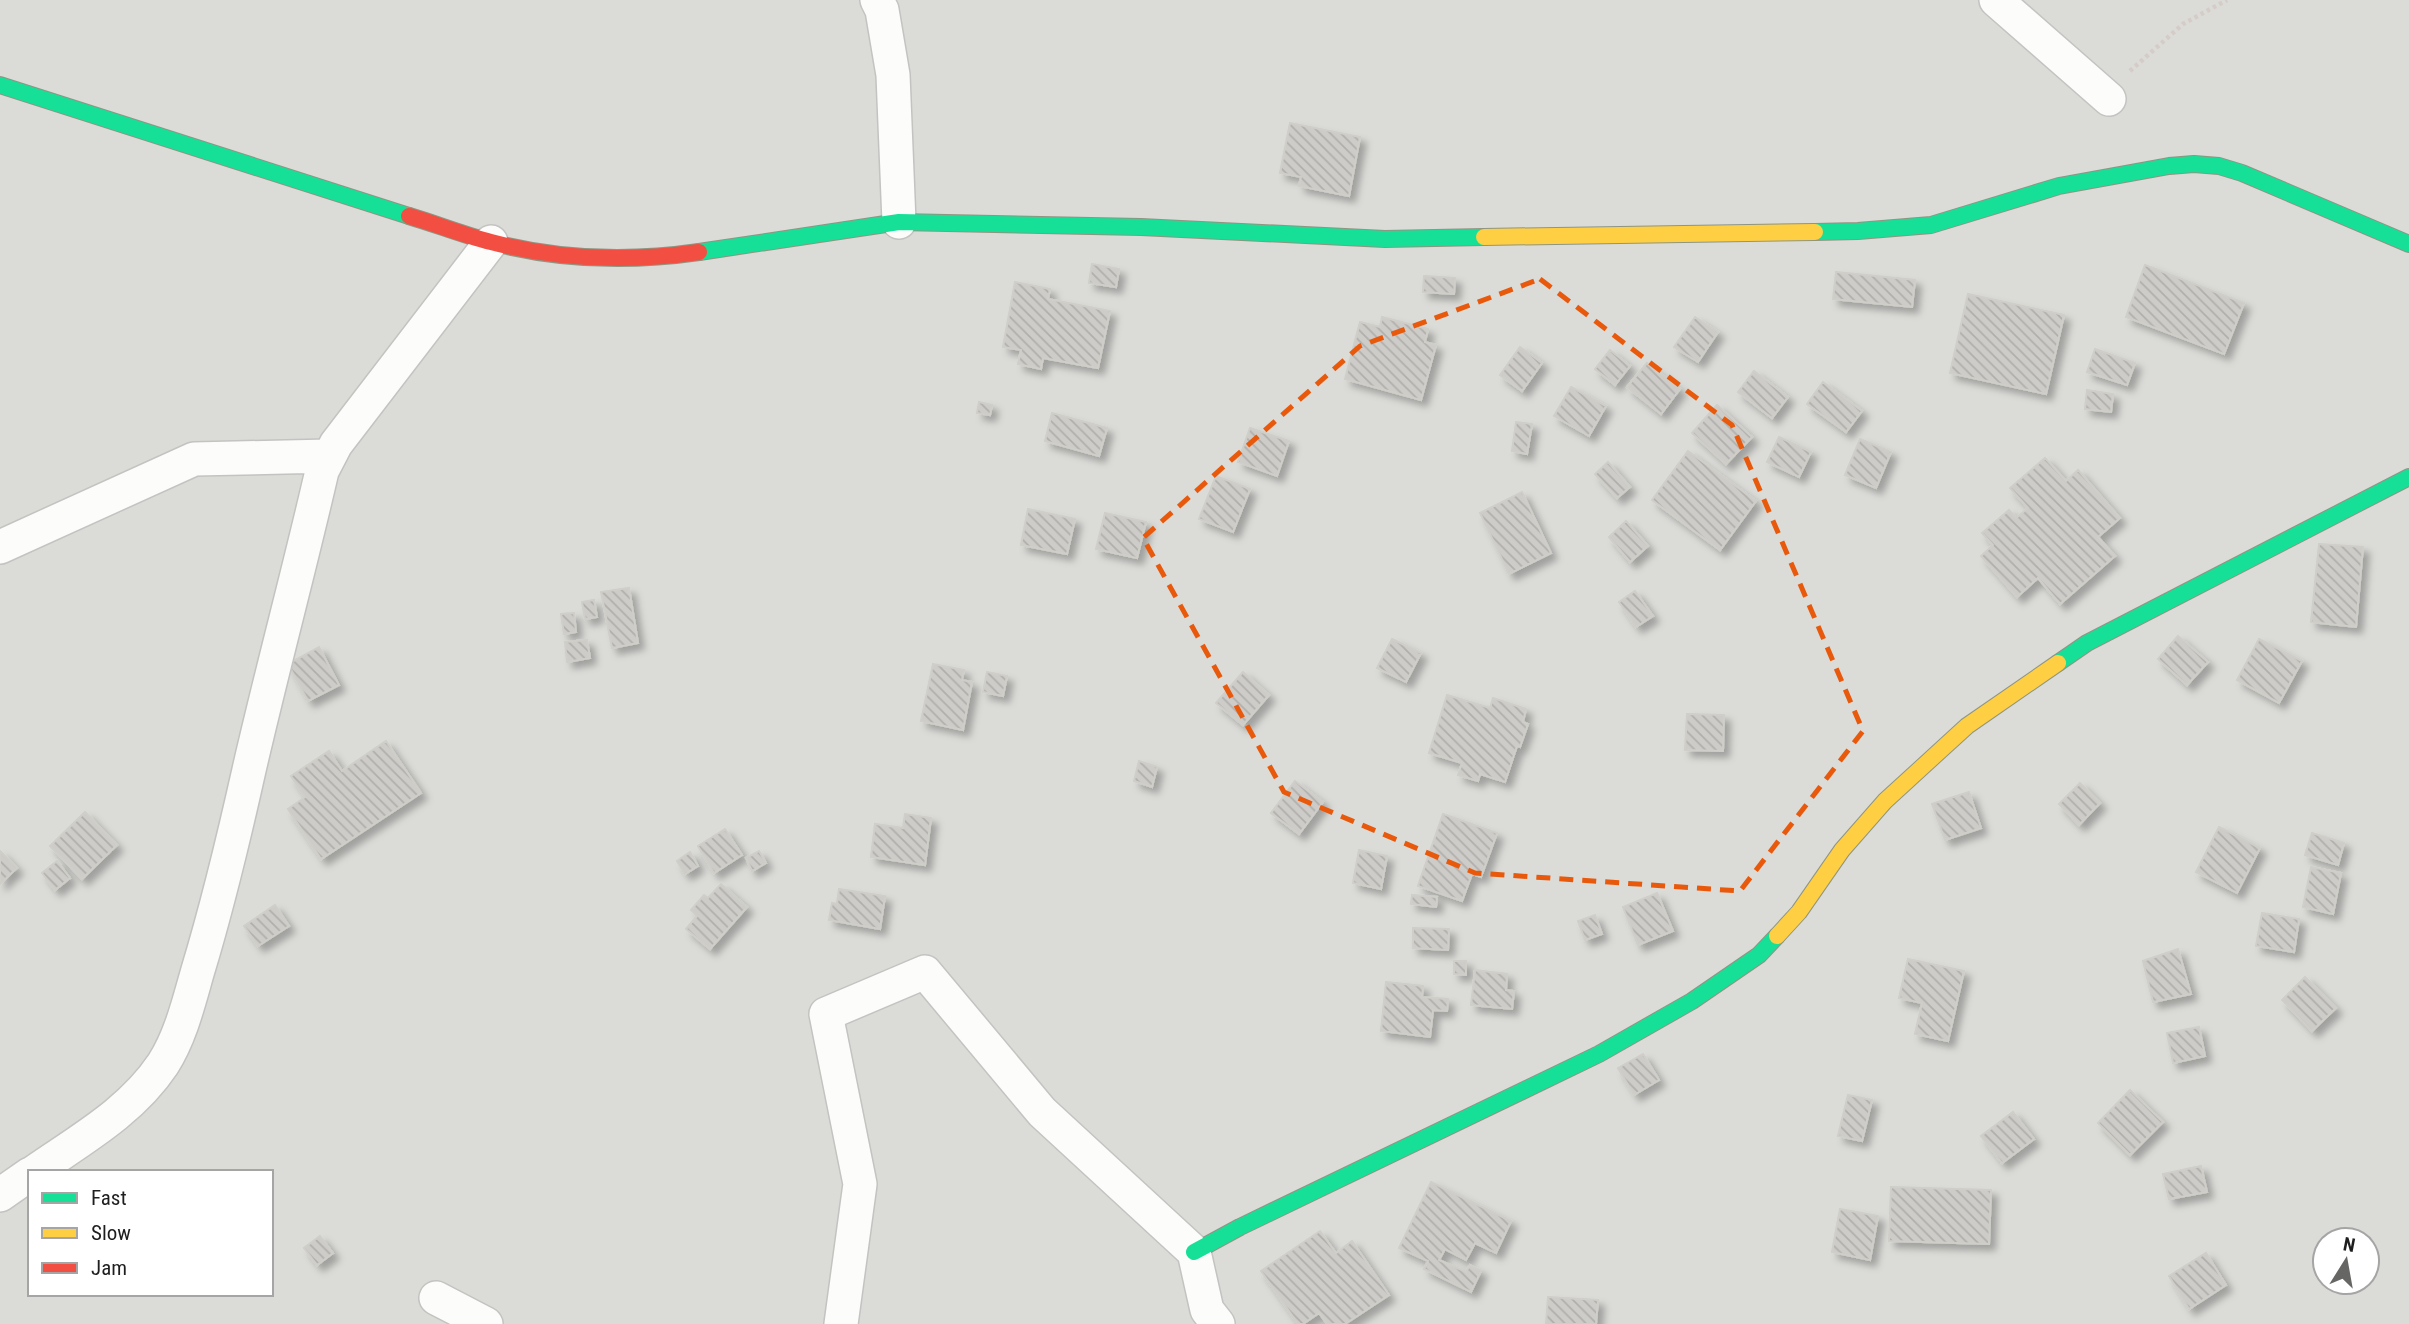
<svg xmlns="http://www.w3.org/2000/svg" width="2409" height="1324" font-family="'Roboto Condensed',sans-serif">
<defs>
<pattern id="building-back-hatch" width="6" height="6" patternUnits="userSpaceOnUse" patternTransform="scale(1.75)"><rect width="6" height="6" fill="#cdccc8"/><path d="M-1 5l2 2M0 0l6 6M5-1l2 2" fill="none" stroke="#b0afab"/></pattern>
<filter id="shadow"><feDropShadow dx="6" dy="6" stdDeviation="3.5" flood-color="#0004"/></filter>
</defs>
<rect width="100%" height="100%" fill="#ecece7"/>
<path fill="#dbdbd8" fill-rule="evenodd" d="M 0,0 L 2409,0 L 2409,1324 L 0,1324 ZM 30,1172 L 271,1172 L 271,1294 L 30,1294 ZM 2325,1240 L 2367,1240 L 2367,1282 L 2325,1282 Z"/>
<path fill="url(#building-back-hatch)" stroke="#cfcec8" stroke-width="2" filter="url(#shadow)" d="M 1290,123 L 1360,137 L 1349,196 L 1299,186 L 1301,177 L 1280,173 Z
M 1092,264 L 1119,269 L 1116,287 L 1089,283 Z
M 2145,265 L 2244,303 L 2224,354 L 2126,317 Z
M 1836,272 L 1915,280 L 1912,307 L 1833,299 Z
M 1424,276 L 1455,278 L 1454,294 L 1423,292 Z
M 1015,282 L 1050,289 L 1048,299 L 1110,311 L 1098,368 L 1043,358 L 1041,369 L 1018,364 L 1021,350 L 1003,347 Z
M 1968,294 L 2064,315 L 2046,394 L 1950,373 Z
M 1382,317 L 1428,329 L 1425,342 L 1436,345 L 1421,400 L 1345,379 L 1360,322 L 1380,327 Z
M 1695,317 L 1718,332 L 1698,362 L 1674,347 Z
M 1520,347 L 1542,363 L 1522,391 L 1500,375 Z
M 2095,349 L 2135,363 L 2127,385 L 2087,372 Z
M 1610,350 L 1630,366 L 1615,385 L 1595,369 Z
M 1647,363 L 1680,389 L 1661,414 L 1627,387 Z
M 1754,371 L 1788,397 L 1772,418 L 1738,392 Z
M 1823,382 L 1862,411 L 1846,432 L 1807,404 Z
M 1571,387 L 1606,406 L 1589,436 L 1554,416 Z
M 2087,390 L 2113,394 L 2111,412 L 2085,409 Z
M 979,402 L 992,405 L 990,415 L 977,413 Z
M 1717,405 L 1752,437 L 1726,464 L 1692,433 Z
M 1052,413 L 1107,428 L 1099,456 L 1045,441 Z
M 1516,422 L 1532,424 L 1527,454 L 1512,451 Z
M 1250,428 L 1289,441 L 1277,476 L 1238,462 Z
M 1779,437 L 1811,452 L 1799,477 L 1767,462 Z
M 1860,439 L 1891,452 L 1876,488 L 1845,475 Z
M 1688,451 L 1756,501 L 1720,550 L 1652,500 Z
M 2045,458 L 2066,481 L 2078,470 L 2120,518 L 2098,537 L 2115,556 L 2060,604 L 2038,578 L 2017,597 L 1981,556 L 1993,545 L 1982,533 L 2009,510 L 2016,518 L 2028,508 L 2010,488 Z
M 1608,462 L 1630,487 L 1617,498 L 1595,474 Z
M 1216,476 L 1250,489 L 1233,532 L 1199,519 Z
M 1522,492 L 1551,553 L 1509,574 L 1480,513 Z
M 1028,509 L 1075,519 L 1067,554 L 1021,545 Z
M 1105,513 L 1146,522 L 1137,558 L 1096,549 Z
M 1626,521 L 1648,546 L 1630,562 L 1609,537 Z
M 2319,544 L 2363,547 L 2356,627 L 2311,622 Z
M 629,588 L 638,643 L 612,648 L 601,592 Z
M 1635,591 L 1653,616 L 1636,627 L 1619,602 Z
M 594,600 L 597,617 L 585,619 L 582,602 Z
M 574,613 L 576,632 L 564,634 L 561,614 Z
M 2178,636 L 2208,662 L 2187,685 L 2158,659 Z
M 1392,639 L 1421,653 L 1406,682 L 1377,668 Z
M 2259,639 L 2302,661 L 2279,703 L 2237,680 Z
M 587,640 L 590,658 L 567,662 L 565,642 Z
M 319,647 L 339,685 L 308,701 L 288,664 Z
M 933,664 L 964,670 L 962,680 L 972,682 L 963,730 L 921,721 Z
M 987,672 L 1007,676 L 1003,696 L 983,692 Z
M 1243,672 L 1269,695 L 1243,725 L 1216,703 Z
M 1447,695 L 1490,708 L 1493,698 L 1526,709 L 1523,722 L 1528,724 L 1520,747 L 1517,746 L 1505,782 L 1480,774 L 1478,781 L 1458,775 L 1462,763 L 1429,753 Z
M 1687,714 L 1724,715 L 1723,751 L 1685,750 Z
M 386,741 L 421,793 L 321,859 L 288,809 L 305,797 L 291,776 L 329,751 L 342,771 Z
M 1139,761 L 1157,767 L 1152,787 L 1134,781 Z
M 1295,781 L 1323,802 L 1299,834 L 1271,813 Z
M 2080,783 L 2100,803 L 2079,825 L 2059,804 Z
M 1969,792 L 1981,828 L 1945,840 L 1932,804 Z
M 85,812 L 117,845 L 82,879 L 50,846 Z
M 905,814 L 931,818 L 925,865 L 871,857 L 875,824 L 903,828 Z
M 1443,814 L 1497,833 L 1481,877 L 1472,874 L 1462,901 L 1418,886 Z
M 2219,827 L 2260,848 L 2237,893 L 2196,872 Z
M 725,829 L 742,855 L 714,873 L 698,846 Z
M 2312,833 L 2344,843 L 2338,865 L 2305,855 Z
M 1359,850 L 1387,856 L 1381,889 L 1353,883 Z
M 0,851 L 17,868 L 0,884 Z
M 759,851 L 766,863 L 752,871 L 746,858 Z
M 690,852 L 698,866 L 685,874 L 677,861 Z
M 57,861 L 70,878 L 55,890 L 42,873 Z
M 2311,867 L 2341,873 L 2333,914 L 2303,907 Z
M 721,884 L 747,907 L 710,949 L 686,929 L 697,916 L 691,910 L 704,895 L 708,898 Z
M 839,889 L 885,896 L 880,929 L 829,920 L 832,903 L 837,904 Z
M 1657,893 L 1673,931 L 1638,945 L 1623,907 Z
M 1412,895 L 1437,897 L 1436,907 L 1411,904 Z
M 275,905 L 289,926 L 258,946 L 244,926 Z
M 2262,913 L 2299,919 L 2294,952 L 2256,946 Z
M 1595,915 L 1602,934 L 1585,940 L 1578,921 Z
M 1413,928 L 1449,929 L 1448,950 L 1413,948 Z
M 2178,949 L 2191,994 L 2153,1002 L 2143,961 Z
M 1908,959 L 1964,971 L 1948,1041 L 1915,1034 L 1922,1003 L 1899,998 Z
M 1454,961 L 1466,961 L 1466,975 L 1454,974 Z
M 1475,970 L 1507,974 L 1506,990 L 1514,991 L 1512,1009 L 1471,1005 Z
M 2305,977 L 2336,1008 L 2312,1031 L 2282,1000 Z
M 1386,982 L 1423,986 L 1422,997 L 1448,999 L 1447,1011 L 1433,1010 L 1430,1037 L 1381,1031 Z
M 2199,1027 L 2205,1056 L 2173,1063 L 2167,1033 Z
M 1643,1054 L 1659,1080 L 1634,1095 L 1618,1068 Z
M 2130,1090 L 2163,1122 L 2130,1155 L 2098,1123 Z
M 1848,1095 L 1872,1100 L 1862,1141 L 1838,1136 Z
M 2013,1112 L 2034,1139 L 2002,1163 L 1981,1136 Z
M 2201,1166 L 2207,1192 L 2169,1199 L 2163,1174 Z
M 1431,1182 L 1511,1221 L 1496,1253 L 1475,1243 L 1466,1260 L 1445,1249 L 1439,1260 L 1466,1272 L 1470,1265 L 1481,1271 L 1471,1292 L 1424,1269 L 1428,1261 L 1399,1248 Z
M 1891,1187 L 1991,1190 L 1989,1244 L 1889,1241 Z
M 1840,1209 L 1878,1216 L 1870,1260 L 1832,1252 Z
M 1320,1231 L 1336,1253 L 1352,1241 L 1389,1295 L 1345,1324 L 1327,1324 L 1319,1313 L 1303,1324 L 1298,1324 L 1261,1271 Z
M 320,1236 L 333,1253 L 317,1265 L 304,1248 Z
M 2206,1253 L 2226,1285 L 2189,1309 L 2169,1276 Z
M 1548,1297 L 1598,1300 L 1596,1324 L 1546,1324 Z"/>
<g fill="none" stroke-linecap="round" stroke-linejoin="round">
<defs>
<path id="street" d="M 877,0 L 882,10 L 893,75 L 899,222
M 1996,0 L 2109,99
M 0,547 L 194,459 L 329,456
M 34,1172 C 80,1140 131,1112 163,1064 C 181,1036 189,1001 198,970 C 218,904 234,837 249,770 C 272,670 299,571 322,471 L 336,444 L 491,242
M 0,1195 L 30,1174
M 436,1298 L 486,1324
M 841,1324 L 860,1184 L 826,1014 L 925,972 L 1042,1112 L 1194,1252 L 1207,1310 L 1218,1324"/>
<path id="fast" d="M 0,85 L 409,216
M 1815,232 L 1858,231 L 1931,225 L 2059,186 L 2169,166 L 2194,164 L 2219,166 L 2242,173 L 2409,244
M 699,252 L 899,222 L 1141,227 L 1385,239 L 1484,237
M 2058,663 L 2087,643 L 2409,477
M 1194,1252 L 1240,1227 L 1599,1054 L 1692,1001 L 1759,955 L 1777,936"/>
<path id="slow" d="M 1484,237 L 1815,232
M 1777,936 L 1799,912 L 1842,850 L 1885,801 L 1967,726 L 2058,663"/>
<path id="jam" d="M 409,216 C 436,224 463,235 491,242 C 559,260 630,262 699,252"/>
</defs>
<use href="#street" stroke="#c3c3c1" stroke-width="36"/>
<use href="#fast" stroke="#8f9581" stroke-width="18"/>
<use href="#slow" stroke="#8f9581" stroke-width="18"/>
<use href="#jam" stroke="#8f9581" stroke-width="18"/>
<path stroke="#d5ccc7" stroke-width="4.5" stroke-dasharray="3.5 3.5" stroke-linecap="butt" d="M 2130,71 L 2183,24 L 2227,0"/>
<use href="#street" stroke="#fcfcfb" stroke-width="33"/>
<use href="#fast" stroke="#16e098" stroke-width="16"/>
<use href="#slow" stroke="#ffcf43" stroke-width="16"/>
<use href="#jam" stroke="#f24e42" stroke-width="16"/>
</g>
<path fill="none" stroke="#e8590c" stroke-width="5" stroke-dasharray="14 9" stroke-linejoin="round" d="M 1540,279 L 1732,425 L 1863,731 L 1740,891 L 1475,873 L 1284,792 L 1143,538 L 1360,346 Z"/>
<rect x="28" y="1170" width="245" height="126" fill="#ffffff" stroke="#a5a5a5" stroke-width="2"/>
<rect x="42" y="1193" width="35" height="10" fill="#16e098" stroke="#a5a5a5" stroke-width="2"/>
<text x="91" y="1205" font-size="21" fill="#1e1e1e">Fast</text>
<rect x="42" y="1228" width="35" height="10" fill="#ffcf43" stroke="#a5a5a5" stroke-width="2"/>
<text x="91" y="1240" font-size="21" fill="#1e1e1e">Slow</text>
<rect x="42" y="1263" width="35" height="10" fill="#f24e42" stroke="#a5a5a5" stroke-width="2"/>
<text x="91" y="1275" font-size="21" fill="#1e1e1e">Jam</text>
<g transform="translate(2346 1261) rotate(11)"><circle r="33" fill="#ffffff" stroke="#a5a5a5" stroke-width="2"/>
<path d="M0-5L12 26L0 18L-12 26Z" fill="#666664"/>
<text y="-10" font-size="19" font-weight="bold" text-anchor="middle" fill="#1e1e1e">N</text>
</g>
</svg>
